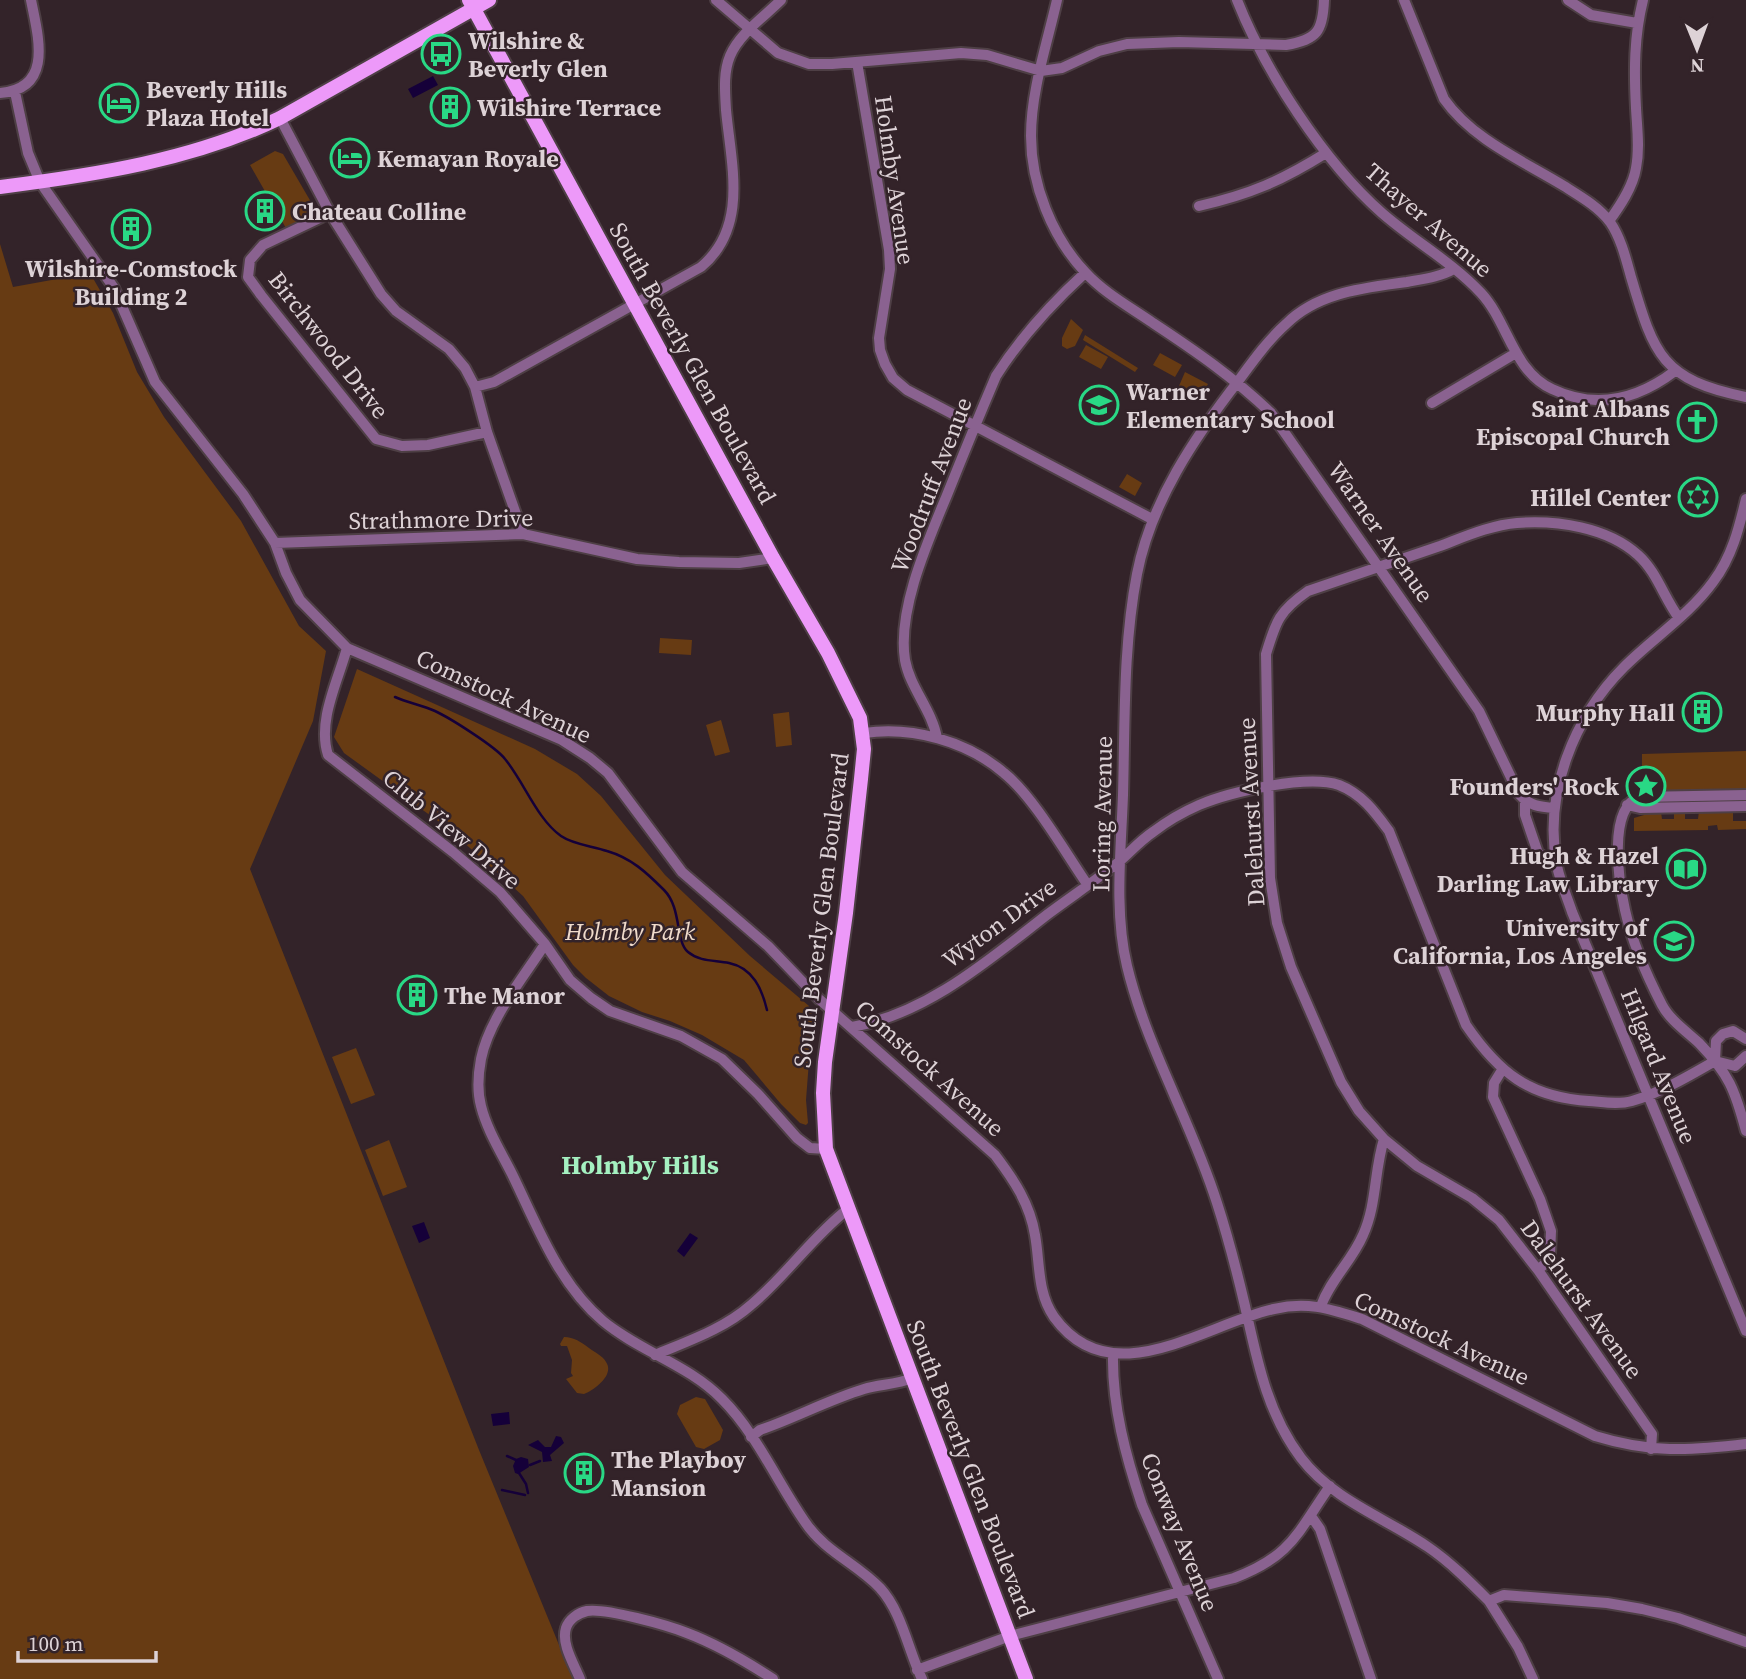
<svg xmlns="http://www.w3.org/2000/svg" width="1746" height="1679" font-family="'Source Serif 4',serif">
<rect width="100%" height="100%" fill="#332329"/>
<path fill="#673b13" d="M 275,151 L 283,154 L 318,214 L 287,230 L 250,165 Z
M 0,244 L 13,287 L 90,273 L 113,313 L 137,372 L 164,417 L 241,521 L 299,626 L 326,651 L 313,721 L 250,869 L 479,1450 L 573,1679 L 0,1679 Z
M 1071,319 L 1083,330 L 1075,346 L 1067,349 L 1062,346 L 1062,338 Z
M 1085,335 L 1138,368 L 1135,372 L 1083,340 Z
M 1086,345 L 1108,357 L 1101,369 L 1079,357 Z
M 1160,353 L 1182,365 L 1175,377 L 1153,365 Z
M 1185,372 L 1208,384 L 1201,397 L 1179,386 Z
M 1127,474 L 1142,483 L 1135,496 L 1119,487 Z
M 660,638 L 692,640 L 691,655 L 659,653 Z
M 357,669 L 535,749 L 577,774 L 601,796 L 665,875 L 750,956 L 809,1006 L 815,1022 L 810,1048 L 806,1100 L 808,1123 L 806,1125 L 800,1123 L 781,1104 L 744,1060 L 702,1035 L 670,1021 L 642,1012 L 609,996 L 586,978 L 573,965 L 523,896 L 449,829 L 344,753 L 334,737 Z
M 789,712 L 792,745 L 776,747 L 773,714 Z
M 721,720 L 730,752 L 715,756 L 706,725 Z
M 1746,751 L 1746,789 L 1642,791 L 1642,754 Z
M 1699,811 L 1733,811 L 1733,821 L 1746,821 L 1746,829 L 1718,830 L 1717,825 L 1708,826 L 1708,830 L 1634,831 L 1634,818 L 1644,815 L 1644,813 L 1661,812 L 1662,819 L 1674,819 L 1674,812 L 1685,812 L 1685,819 L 1698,819 Z
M 356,1048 L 375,1095 L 351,1104 L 332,1057 Z
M 389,1140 L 407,1187 L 383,1196 L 365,1150 Z
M 564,1337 C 574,1337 581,1342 589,1348 C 594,1352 603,1356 606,1362 C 615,1375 594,1390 584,1394 L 577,1393 L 566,1379 L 573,1376 L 571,1373 L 572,1360 L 567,1346 L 561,1346 L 560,1344 Z
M 696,1397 L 705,1399 L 723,1430 L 720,1440 L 704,1449 L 696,1447 L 677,1414 L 680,1405 Z"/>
<path fill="#150039" d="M 433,76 L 438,85 L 413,98 L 408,89 Z
M 424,1222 L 430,1238 L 419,1243 L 412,1226 Z
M 690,1233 L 698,1238 L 684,1257 L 677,1251 Z
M 509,1412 L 510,1424 L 493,1426 L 491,1414 Z
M 556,1436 L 561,1437 L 564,1443 L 550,1455 L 552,1461 L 543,1462 L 542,1452 L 528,1445 L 538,1440 L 545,1447 L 551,1447 Z
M 521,1457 L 528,1459 L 529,1467 L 518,1474 L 515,1473 L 513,1466 L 516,1459 Z"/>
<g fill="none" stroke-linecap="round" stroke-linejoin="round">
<path stroke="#150039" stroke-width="2.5" d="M 395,697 C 408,703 422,705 435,711 C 450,718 496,747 505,759 C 524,782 537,819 561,836 C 574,845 593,846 607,851 C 631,858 646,872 664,890 C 682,908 675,941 688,952 C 700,962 715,960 729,963 C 753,968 762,989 767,1010
M 507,1456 L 516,1460
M 530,1465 L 540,1461
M 519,1473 L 526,1484 L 528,1493
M 502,1490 L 525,1495"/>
<defs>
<path id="minor" d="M 716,0 L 778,53 L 809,64 L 832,64 L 961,53 L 987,55 L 1041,71 L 1062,68 L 1099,51 L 1127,44 L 1179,42 L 1286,45 C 1317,40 1323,31 1324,0
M 1057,0 C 1047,44 1031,91 1031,136 C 1031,184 1052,237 1085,272 C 1104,293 1130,307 1153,323 C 1197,352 1233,377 1271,413 L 1479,711 L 1519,794 C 1529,806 1540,807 1555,808
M 1237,0 C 1265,71 1324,162 1382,213 C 1414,241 1452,262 1481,293 C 1508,322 1513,371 1552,389 C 1596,410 1638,399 1675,371
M 1404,0 L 1444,99 C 1472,139 1523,161 1564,186 C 1580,196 1599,207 1610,222 C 1621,238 1626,259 1631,277 C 1654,354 1661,380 1746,397
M 1568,0 L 1591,15 L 1637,23
M 857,62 L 889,250 L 890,269 L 879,338 L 880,350 L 885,364 L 893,378 L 907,390 L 1152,519
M 15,92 L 28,153 L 40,182 L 114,288 L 155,382 L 243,494 L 275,543 L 286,573 L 300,600 L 347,648 L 562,740 L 590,758 L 608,773 L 682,872 L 768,946 L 819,999 L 995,1155 C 1014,1180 1030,1204 1035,1235 C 1040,1262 1037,1293 1054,1317 C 1111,1396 1203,1325 1274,1309 C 1308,1301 1330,1309 1362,1319 L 1595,1436 C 1650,1453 1689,1451 1746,1444
M 0,93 C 54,89 38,36 31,0
M 280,118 L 330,213 L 381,294 L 396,311 L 449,349 L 465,368 L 475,387 L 487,432 L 523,534
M 1199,206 C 1251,194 1281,181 1326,153
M 330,213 L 263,245 L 250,260 L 248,277 L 261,295 L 376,439 L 402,446 L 428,445 L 487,432
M 1609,221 C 1620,206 1633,187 1636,168 C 1640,148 1637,128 1636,108 C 1634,71 1634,36 1643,0
M 1454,269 C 1440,277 1423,279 1407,282 C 1364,288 1318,292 1286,324 C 1268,340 1253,361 1239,380 C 1194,438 1151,502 1137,574 C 1123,646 1125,722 1123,795 C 1121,850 1114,912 1127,966 C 1147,1049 1192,1123 1217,1203 C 1228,1237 1237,1272 1245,1306 C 1257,1360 1267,1413 1301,1458 C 1334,1501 1386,1518 1428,1547 C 1450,1562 1470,1582 1489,1601 L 1504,1595 L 1607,1603 L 1642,1609 L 1678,1618 L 1746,1642
M 475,387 L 494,382 L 701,267 C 749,227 731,164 726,110 C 725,92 723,73 730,56 C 739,34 765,16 781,0
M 1432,403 L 1516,353
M 1746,499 C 1739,528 1732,557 1713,582 C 1689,615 1653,638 1624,667 C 1574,717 1543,794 1557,866 C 1560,881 1567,897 1572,912 L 1746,1331
M 275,543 L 523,534 L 637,559 L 679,562 L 739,563 L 773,558
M 347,648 C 338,681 317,721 328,755 L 453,852 L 500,892 L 545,944 L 570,980 L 591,998 L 610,1011 L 681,1036 L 722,1059 L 758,1094 L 797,1138 L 810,1148 L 826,1149
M 864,733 C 912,726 967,741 1004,773 C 1033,796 1065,852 1087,884
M 937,738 C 932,710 910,688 905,660 C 897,610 928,541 947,495 C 963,455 979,416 996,376 C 1021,337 1051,304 1085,273
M 1746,795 L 1640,797 C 1607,807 1619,883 1625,910 C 1632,942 1647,976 1662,1005 C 1670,1020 1686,1031 1699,1043 C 1729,1074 1735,1090 1746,1131
M 1525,801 L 1525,815 L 1538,853 L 1557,867
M 1627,805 L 1640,808 L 1746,806
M 545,944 C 523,978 489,1019 481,1059 C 478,1075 477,1091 481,1106 C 487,1130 501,1152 512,1174 C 537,1225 558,1283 603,1321 C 639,1351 689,1365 722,1399 C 757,1434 777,1482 805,1522 C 825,1552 856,1563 880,1588 C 902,1612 908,1650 922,1679
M 852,1027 C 927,1014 990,959 1048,914 C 1072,896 1098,879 1121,860 C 1131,851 1141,840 1153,832 C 1166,822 1183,812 1199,805 C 1230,792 1307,774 1339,785 C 1362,794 1375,812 1389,831 L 1466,1025 C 1499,1073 1529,1097 1589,1101 C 1603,1102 1618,1105 1632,1101 C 1660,1093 1689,1076 1715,1061
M 1746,1039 L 1733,1031 L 1723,1034 L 1716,1041 L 1715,1061 L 1735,1066 L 1746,1056
M 1502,1070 L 1494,1083 L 1493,1097 L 1540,1199 L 1551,1231 L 1550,1254 L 1548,1261 L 1538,1270
M 1321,1306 C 1330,1280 1352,1261 1363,1235 C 1377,1204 1374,1171 1384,1139
M 655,1355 C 688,1341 724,1329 751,1305 C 786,1276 812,1237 848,1209
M 1113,1355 C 1112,1406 1126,1457 1142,1505 L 1218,1679
M 751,1437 L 760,1430 C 795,1418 828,1400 864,1389 C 880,1384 896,1385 912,1378
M 1651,1449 L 1652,1434 L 1538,1270 L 1499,1220 L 1472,1198 L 1417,1166 L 1384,1139 L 1359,1111 L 1341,1082 L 1291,967 L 1277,923 L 1270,878 L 1266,654 C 1276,621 1279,611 1308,591 C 1352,576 1396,561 1440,546 C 1464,537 1491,525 1517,523 C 1557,520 1607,527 1638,555 C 1657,572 1664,598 1679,618
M 1311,1516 L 1320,1529 L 1371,1679
M 1489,1601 L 1518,1647 L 1533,1679
M 917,1670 L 1010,1636 L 1234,1578 C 1292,1556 1297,1533 1330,1486
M 580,1679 C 574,1664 561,1644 566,1628 C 569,1619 578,1613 587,1611 C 606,1608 667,1625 687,1633 C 716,1644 747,1662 773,1679"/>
<path id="major" d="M 469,0 L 773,558 L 828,653 L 860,718 L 864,749 L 861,779 L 846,913 L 825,1062 L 823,1093 L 826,1149 L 1026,1679
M 0,187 C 95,175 193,160 280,118 L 489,0"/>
</defs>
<use href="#minor" stroke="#4e3f45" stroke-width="14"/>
<use href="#major" stroke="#4e3f45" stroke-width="18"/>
<use href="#minor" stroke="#8a6290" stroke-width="10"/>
<use href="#major" stroke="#ed99f9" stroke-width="14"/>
</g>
<defs>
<symbol id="bus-ring" viewBox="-11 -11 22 22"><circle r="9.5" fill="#332329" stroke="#29d885" stroke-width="1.5"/><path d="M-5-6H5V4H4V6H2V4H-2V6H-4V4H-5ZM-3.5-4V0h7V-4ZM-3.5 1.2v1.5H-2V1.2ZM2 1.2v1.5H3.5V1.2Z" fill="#29d885"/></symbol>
<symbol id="hotel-ring" viewBox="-11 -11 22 22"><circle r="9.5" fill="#332329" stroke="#29d885" stroke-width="1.5"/><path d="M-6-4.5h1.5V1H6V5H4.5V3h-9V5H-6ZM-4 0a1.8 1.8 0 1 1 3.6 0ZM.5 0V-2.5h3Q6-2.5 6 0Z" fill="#29d885"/></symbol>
<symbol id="building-ring" viewBox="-11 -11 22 22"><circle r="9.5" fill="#332329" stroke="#29d885" stroke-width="1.5"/><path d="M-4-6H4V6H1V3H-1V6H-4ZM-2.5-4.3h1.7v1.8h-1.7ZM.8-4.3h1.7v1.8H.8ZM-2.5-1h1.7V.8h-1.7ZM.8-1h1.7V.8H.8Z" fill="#29d885"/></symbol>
<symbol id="school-ring" viewBox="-11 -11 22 22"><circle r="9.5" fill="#332329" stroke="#29d885" stroke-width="1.5"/><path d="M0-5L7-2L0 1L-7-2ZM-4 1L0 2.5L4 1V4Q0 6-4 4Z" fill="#29d885"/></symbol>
<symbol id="church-ring" viewBox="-11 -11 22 22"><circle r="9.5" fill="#332329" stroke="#29d885" stroke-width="1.5"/><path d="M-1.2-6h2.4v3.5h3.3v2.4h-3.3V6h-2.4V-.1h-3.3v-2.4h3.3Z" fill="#29d885"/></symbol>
<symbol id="synagogue-ring" viewBox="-11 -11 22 22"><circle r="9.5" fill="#332329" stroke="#29d885" stroke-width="1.5"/><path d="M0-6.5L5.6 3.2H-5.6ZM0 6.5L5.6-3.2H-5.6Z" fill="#29d885"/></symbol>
<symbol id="sight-ring" viewBox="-11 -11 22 22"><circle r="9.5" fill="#332329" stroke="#29d885" stroke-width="1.5"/><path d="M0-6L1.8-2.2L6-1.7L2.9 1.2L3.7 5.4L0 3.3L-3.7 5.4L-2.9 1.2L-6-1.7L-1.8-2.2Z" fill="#29d885"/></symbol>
<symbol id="library-ring" viewBox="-11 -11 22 22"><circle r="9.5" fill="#332329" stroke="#29d885" stroke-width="1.5"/><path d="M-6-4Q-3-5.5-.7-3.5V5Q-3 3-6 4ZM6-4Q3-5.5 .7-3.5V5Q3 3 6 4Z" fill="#29d885"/></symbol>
<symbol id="university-ring" viewBox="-11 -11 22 22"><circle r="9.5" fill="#332329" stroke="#29d885" stroke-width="1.5"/><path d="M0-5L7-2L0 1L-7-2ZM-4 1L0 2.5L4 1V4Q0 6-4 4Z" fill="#29d885"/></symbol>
</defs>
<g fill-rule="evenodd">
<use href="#bus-ring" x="419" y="32" width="44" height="44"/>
<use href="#hotel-ring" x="97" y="81" width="44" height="44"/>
<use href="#building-ring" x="428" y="85" width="44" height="44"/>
<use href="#hotel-ring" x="328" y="136" width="44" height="44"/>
<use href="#building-ring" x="243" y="189" width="44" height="44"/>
<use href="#building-ring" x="109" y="207" width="44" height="44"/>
<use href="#school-ring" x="1077" y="383" width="44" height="44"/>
<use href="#church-ring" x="1675" y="400" width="44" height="44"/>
<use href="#synagogue-ring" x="1676" y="475" width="44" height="44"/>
<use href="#building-ring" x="1680" y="690" width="44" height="44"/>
<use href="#sight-ring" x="1624" y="764" width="44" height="44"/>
<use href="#library-ring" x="1664" y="847" width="44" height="44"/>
<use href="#university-ring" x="1652" y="919" width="44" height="44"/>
<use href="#building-ring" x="395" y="973" width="44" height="44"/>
<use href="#building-ring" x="562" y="1451" width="44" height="44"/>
</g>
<g text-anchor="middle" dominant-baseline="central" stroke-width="5" stroke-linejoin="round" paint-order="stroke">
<g font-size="24" font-weight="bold" fill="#ddd2d6" stroke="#332329" text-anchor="start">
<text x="468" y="40">Wilshire &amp;<tspan x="468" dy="28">Beverly Glen</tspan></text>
<text x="146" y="89">Beverly Hills<tspan x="146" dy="28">Plaza Hotel</tspan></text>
<text x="477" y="107">Wilshire Terrace</text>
<text x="377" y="158">Kemayan Royale</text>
<text x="292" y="211">Chateau Colline</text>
<text x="131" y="268" text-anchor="middle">Wilshire-Comstock<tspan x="131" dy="28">Building 2</tspan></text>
<text x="1126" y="391">Warner<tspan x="1126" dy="28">Elementary School</tspan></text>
<text x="1670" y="408" text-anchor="end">Saint Albans<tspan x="1670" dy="28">Episcopal Church</tspan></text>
<text x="1671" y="497" text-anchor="end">Hillel Center</text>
<text x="1675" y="712" text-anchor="end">Murphy Hall</text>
<text x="1619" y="786" text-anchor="end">Founders' Rock</text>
<text x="1659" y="855" text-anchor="end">Hugh &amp; Hazel<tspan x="1659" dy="28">Darling Law Library</tspan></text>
<text x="1647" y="927" text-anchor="end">University of<tspan x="1647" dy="28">California, Los Angeles</tspan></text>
<text x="444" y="995">The Manor</text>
<text x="611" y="1459">The Playboy<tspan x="611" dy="28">Mansion</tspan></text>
</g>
<g font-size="24" fill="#ddd2d6" stroke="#332329">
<text transform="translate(895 180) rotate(82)">Holmby Avenue</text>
<text transform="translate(1429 220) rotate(41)">Thayer Avenue</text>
<text transform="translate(329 345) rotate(52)">Birchwood Drive</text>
<text transform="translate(693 363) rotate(61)">South Beverly Glen Boulevard</text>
<text transform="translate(931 485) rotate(-69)">Woodruff Avenue</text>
<text transform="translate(441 519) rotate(-1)">Strathmore Drive</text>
<text transform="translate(1381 532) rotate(55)">Warner Avenue</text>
<text transform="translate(504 696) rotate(25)">Comstock Avenue</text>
<text transform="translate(1251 812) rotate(-93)">Dalehurst Avenue</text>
<text transform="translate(1102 814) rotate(-89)">Loring Avenue</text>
<text transform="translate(452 829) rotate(40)">Club View Drive</text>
<text transform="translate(821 910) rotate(-83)">South Beverly Glen Boulevard</text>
<text transform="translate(999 923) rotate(-36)">Wyton Drive</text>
<text transform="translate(1659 1066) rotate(68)">Hilgard Avenue</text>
<text transform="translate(930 1068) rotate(42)">Comstock Avenue</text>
<text transform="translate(1582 1299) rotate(54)">Dalehurst Avenue</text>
<text transform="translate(1442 1338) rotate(25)">Comstock Avenue</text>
<text transform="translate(971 1469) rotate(69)">South Beverly Glen Boulevard</text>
<text transform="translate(1180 1532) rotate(68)">Conway Avenue</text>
</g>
<g font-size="24" font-style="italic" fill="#f0dbcb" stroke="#332329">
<text x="630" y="931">Holmby Park</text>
</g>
<g font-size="26" font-weight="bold" fill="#a5f1c1" stroke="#332329">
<text x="640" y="1165">Holmby Hills</text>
</g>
</g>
<g transform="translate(1697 49) rotate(179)" stroke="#332329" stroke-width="5" paint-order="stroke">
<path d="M0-5L12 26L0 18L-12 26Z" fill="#ddd2d6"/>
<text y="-10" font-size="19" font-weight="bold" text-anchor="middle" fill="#ddd2d6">N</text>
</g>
<path d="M18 1651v10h138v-10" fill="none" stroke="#ddd2d6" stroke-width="3.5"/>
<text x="28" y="1651" font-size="21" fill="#ddd2d6" stroke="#332329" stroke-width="5" paint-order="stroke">100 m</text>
</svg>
